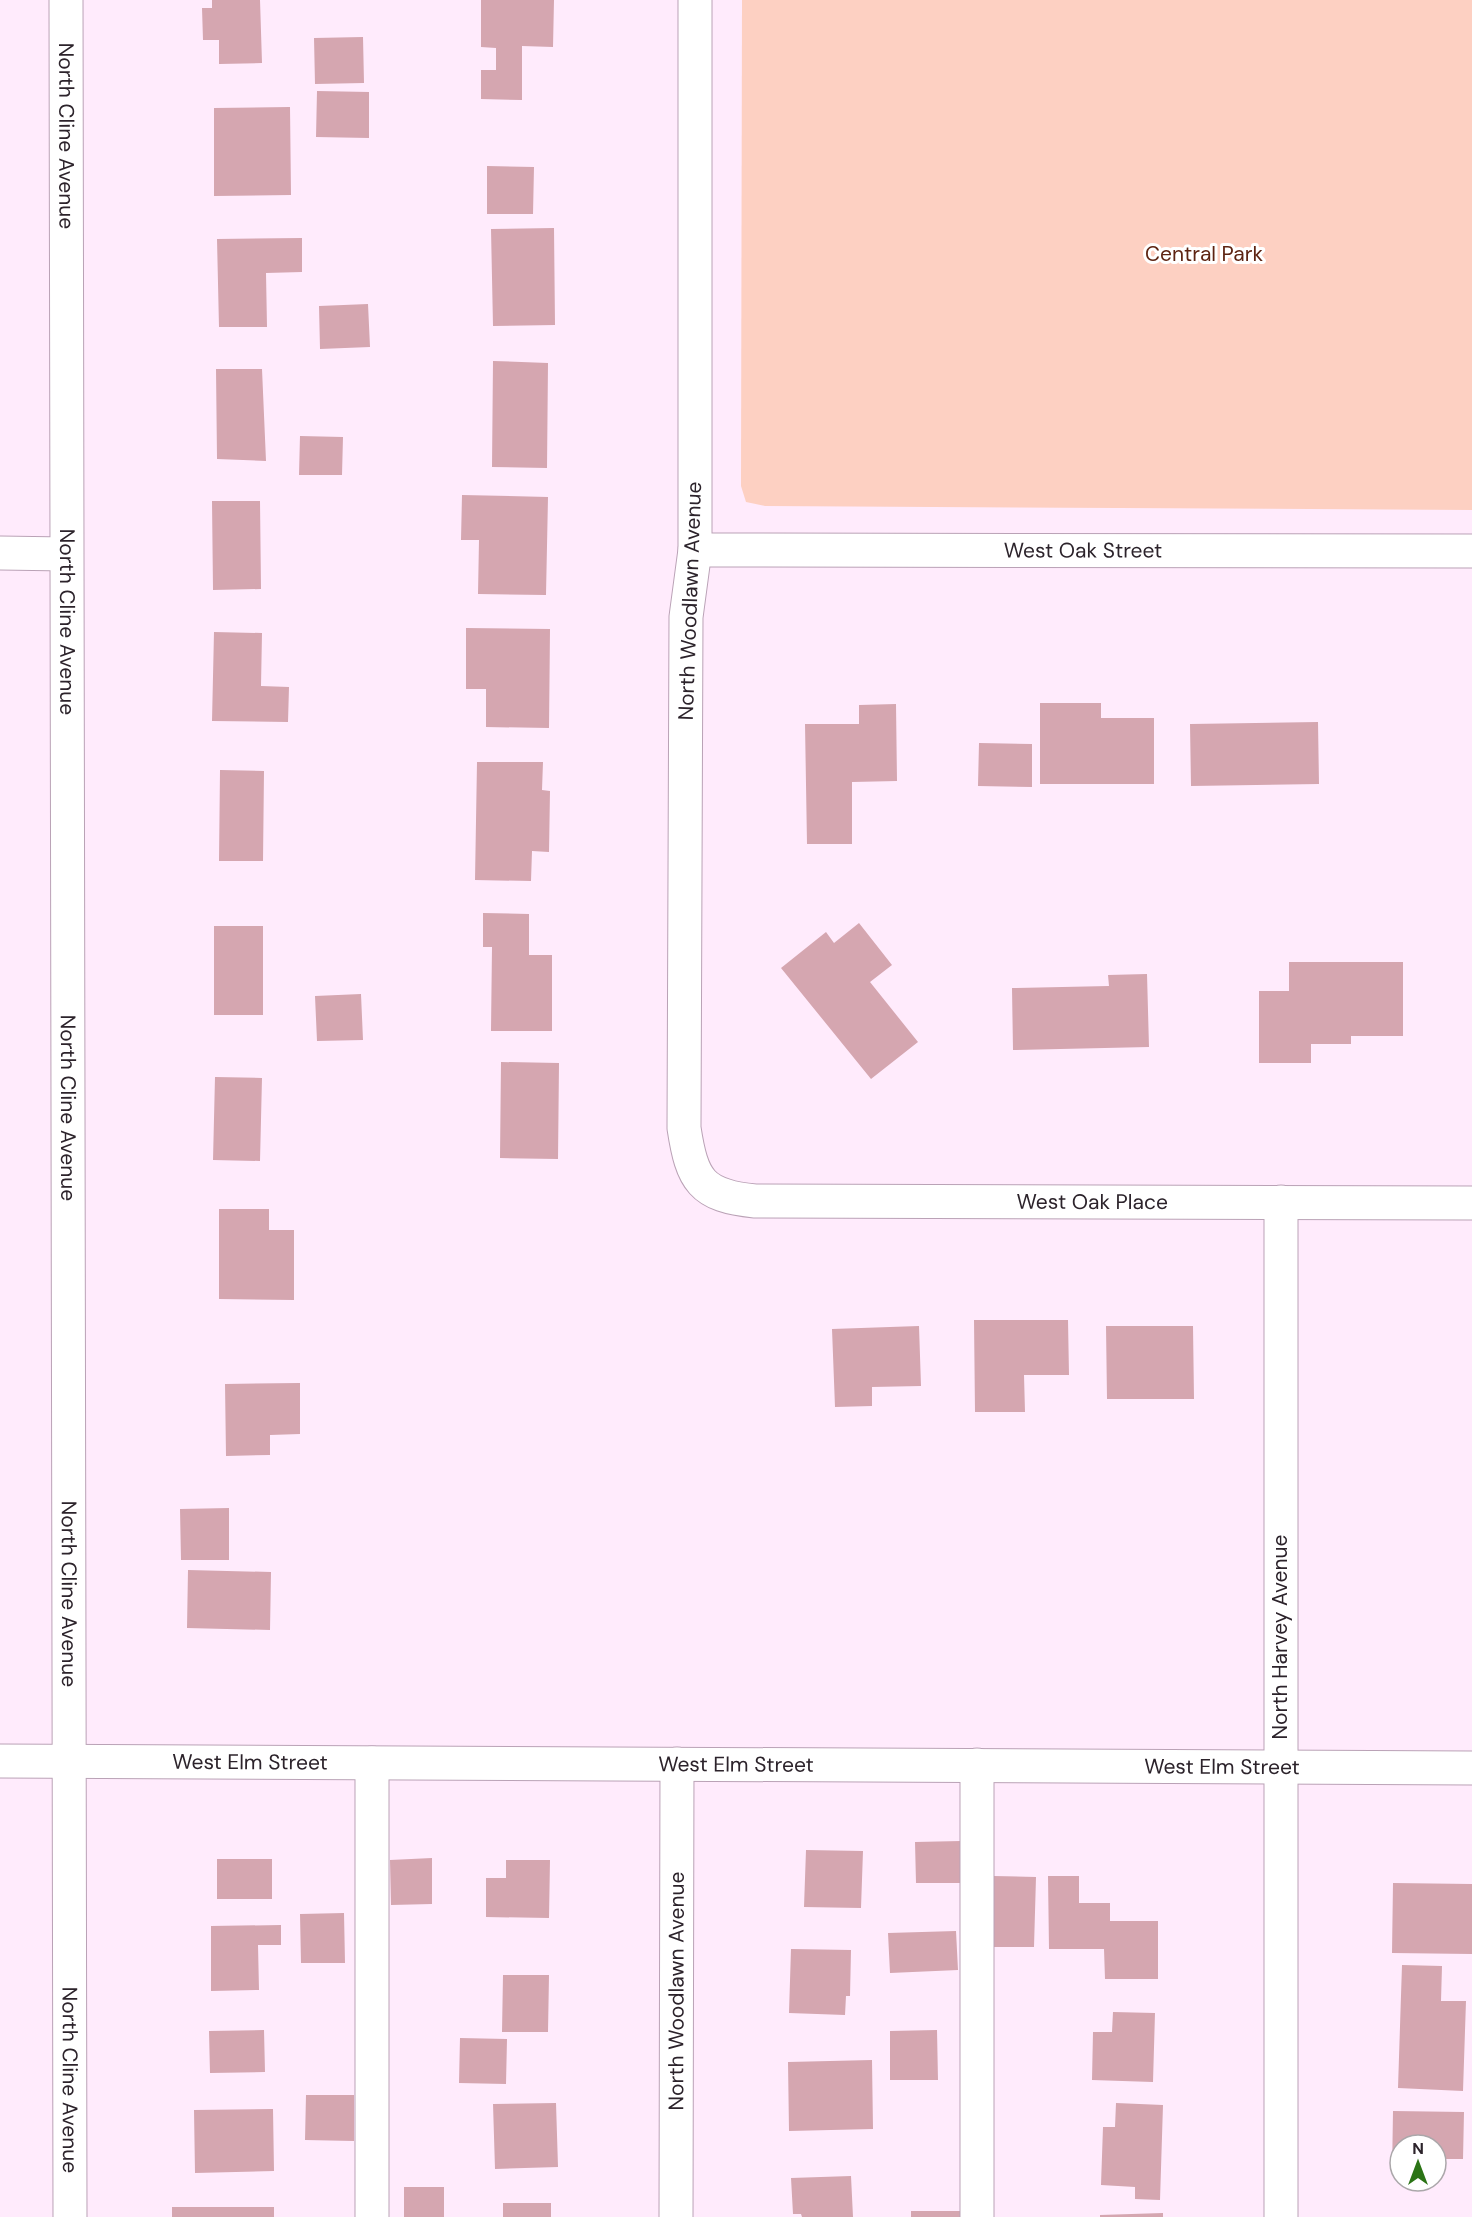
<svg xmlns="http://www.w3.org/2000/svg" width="1472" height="2217" font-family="'DM Sans',sans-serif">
<rect width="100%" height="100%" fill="#ffebfc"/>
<path fill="#fdd0c2" d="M 742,0 L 1472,0 L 1472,510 L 765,506 L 746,502 L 741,486 Z"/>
<path fill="#d5a6b0" d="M 212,0 L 260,0 L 262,63 L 219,64 L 219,40 L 203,40 L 202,8 L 212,8 Z
M 481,0 L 554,0 L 553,47 L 522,46 L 522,100 L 481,99 L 481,70 L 496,70 L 496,48 L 481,47 Z
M 363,37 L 364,83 L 315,84 L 314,38 Z
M 317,91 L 369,92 L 369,138 L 316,137 Z
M 290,107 L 291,195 L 214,196 L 214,108 Z
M 487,166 L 534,167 L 533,214 L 487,214 Z
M 554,228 L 555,325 L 493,326 L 491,229 Z
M 302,238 L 302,272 L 266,273 L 267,327 L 219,327 L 217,239 Z
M 368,304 L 370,347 L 320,349 L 319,306 Z
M 493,361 L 548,363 L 547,468 L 492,467 Z
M 216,369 L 262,369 L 266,461 L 217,459 Z
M 300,436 L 343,437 L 342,475 L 299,475 Z
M 462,495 L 548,497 L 546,595 L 478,594 L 479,540 L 461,540 Z
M 212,501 L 260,501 L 261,589 L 213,590 Z
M 466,628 L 550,629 L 549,728 L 486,727 L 486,689 L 466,689 Z
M 214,632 L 262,633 L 261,686 L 289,687 L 288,722 L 212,721 Z
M 1040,703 L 1101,703 L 1101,718 L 1154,718 L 1154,784 L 1040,784 Z
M 896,704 L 897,781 L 852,782 L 852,844 L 807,844 L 805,724 L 859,724 L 859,705 Z
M 1318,722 L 1319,784 L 1191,786 L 1190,724 Z
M 979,743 L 1032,744 L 1032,787 L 978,786 Z
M 477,762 L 543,762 L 542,790 L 550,791 L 549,852 L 532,851 L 531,881 L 475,880 Z
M 220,770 L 264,771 L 263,861 L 219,861 Z
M 483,913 L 529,914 L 529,955 L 552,955 L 552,1031 L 491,1031 L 492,947 L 483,947 Z
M 859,923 L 892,965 L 870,982 L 918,1042 L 871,1079 L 781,968 L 826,932 L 834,943 Z
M 214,926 L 263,926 L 263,1015 L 214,1015 Z
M 1289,962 L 1403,962 L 1403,1036 L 1351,1036 L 1351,1044 L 1311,1044 L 1311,1063 L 1259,1063 L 1259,991 L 1289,991 Z
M 1147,974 L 1149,1047 L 1013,1050 L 1012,988 L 1109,986 L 1108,975 Z
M 361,994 L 363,1040 L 317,1041 L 315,996 Z
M 501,1062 L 559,1063 L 558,1159 L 500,1158 Z
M 215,1077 L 262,1078 L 260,1161 L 213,1160 Z
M 219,1209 L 269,1209 L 269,1230 L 294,1230 L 294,1300 L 219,1299 Z
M 974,1320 L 1068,1320 L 1069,1375 L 1024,1375 L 1025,1412 L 975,1412 Z
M 919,1326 L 921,1386 L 872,1387 L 872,1406 L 835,1407 L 832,1329 Z
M 1106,1326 L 1193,1326 L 1194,1399 L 1107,1399 Z
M 300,1383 L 300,1434 L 270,1435 L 270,1455 L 226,1456 L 225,1384 Z
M 229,1508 L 229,1560 L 181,1560 L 180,1509 Z
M 188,1570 L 271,1572 L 270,1630 L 187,1628 Z
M 961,1841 L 961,1883 L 916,1883 L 915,1842 Z
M 806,1850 L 863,1851 L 861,1908 L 804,1907 Z
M 432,1858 L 432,1904 L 391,1905 L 390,1860 Z
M 217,1859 L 272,1859 L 272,1899 L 217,1899 Z
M 506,1860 L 550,1860 L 549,1918 L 486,1917 L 486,1878 L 506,1878 Z
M 993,1876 L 1036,1877 L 1034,1947 L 992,1947 Z
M 1048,1876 L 1079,1876 L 1079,1903 L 1110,1903 L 1110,1921 L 1158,1921 L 1158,1979 L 1105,1979 L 1104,1949 L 1049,1949 Z
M 1393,1883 L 1472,1884 L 1472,1954 L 1392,1953 Z
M 344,1913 L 345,1963 L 301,1963 L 300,1914 Z
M 281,1925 L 281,1945 L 258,1945 L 259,1990 L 211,1991 L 211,1926 Z
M 956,1931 L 958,1970 L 890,1973 L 888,1933 Z
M 791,1949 L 851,1950 L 850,1996 L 846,1996 L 845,2015 L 789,2013 Z
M 1402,1965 L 1442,1966 L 1441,2001 L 1466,2001 L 1463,2091 L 1398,2088 Z
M 503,1975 L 549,1975 L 548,2032 L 502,2032 Z
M 1113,2012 L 1155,2013 L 1153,2082 L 1092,2080 L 1093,2032 L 1112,2032 Z
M 264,2030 L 265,2072 L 210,2073 L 209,2031 Z
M 937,2030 L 938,2080 L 890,2080 L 890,2031 Z
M 460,2038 L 507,2039 L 506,2084 L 459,2083 Z
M 872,2060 L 873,2129 L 789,2131 L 788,2062 Z
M 306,2095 L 354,2095 L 354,2141 L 305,2140 Z
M 556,2103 L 558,2167 L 495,2169 L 493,2104 Z
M 1116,2103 L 1163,2105 L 1160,2200 L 1135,2199 L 1135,2187 L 1101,2185 L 1103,2127 L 1115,2127 Z
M 273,2109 L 274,2171 L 195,2173 L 194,2110 Z
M 1393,2111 L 1464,2112 L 1463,2159 L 1443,2159 L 1442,2174 L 1436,2174 L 1436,2145 L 1400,2145 L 1400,2174 L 1392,2173 Z
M 851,2176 L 853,2217 L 802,2217 L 801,2214 L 793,2214 L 791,2178 Z
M 404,2187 L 444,2187 L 444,2217 L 404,2217 Z
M 503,2203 L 551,2203 L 551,2217 L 503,2217 Z
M 172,2207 L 274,2207 L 274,2217 L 172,2217 Z
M 911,2211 L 961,2211 L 961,2217 L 911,2217 Z
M 1163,2213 L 1163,2217 L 1100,2217 L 1100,2215 Z"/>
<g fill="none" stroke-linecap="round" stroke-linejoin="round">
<defs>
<g id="minor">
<path id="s1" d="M 66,0 L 70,2217"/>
<path id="s2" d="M 695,0 L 695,550 L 686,617 L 684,1128 C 692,1180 701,1196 755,1201 L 1472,1203"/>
<path id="s3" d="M 695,550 L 1472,551"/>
<path d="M 0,553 L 66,554"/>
<path id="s4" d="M 0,1761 L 1472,1768"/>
<path d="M 372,1763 L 372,2217"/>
<path d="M 977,1765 L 977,2217"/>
<path id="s5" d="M 676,2217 L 677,1764"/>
<path d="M 1281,2217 L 1281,1202"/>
</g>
</defs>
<use href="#minor" stroke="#baa2b6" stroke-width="35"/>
<use href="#minor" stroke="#fff" stroke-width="33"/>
</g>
<g text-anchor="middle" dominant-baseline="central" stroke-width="6" stroke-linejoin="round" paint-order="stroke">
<g font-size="21" fill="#2c232b" stroke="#fff">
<text stroke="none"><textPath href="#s1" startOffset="136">North Cline Avenue</textPath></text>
<text stroke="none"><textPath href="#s3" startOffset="388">West Oak Street</textPath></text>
<text transform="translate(690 601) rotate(-88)">North Woodlawn Avenue</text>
<text stroke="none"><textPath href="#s1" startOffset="622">North Cline Avenue</textPath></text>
<text stroke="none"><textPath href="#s1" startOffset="1108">North Cline Avenue</textPath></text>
<text stroke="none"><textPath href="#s2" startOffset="1581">West Oak Place</textPath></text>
<text stroke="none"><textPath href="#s1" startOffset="1594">North Cline Avenue</textPath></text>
<text transform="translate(1280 1637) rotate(-90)">North Harvey Avenue</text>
<text stroke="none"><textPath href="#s4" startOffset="250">West Elm Street</textPath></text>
<text stroke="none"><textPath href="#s4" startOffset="736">West Elm Street</textPath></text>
<text stroke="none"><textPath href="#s4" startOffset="1222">West Elm Street</textPath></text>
<text stroke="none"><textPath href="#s5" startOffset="226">North Woodlawn Avenue</textPath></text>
<text stroke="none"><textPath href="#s1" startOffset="2080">North Cline Avenue</textPath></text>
</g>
<g font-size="21" fill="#5d2412" stroke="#fff">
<text x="1204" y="254">Central Park</text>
</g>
</g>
<g transform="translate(1418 2163)"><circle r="28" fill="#ffffff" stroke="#aba7aa" stroke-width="1.5"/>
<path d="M0-4.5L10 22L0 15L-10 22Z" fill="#2b7416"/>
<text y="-9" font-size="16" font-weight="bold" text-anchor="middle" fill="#2c232b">N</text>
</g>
</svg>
